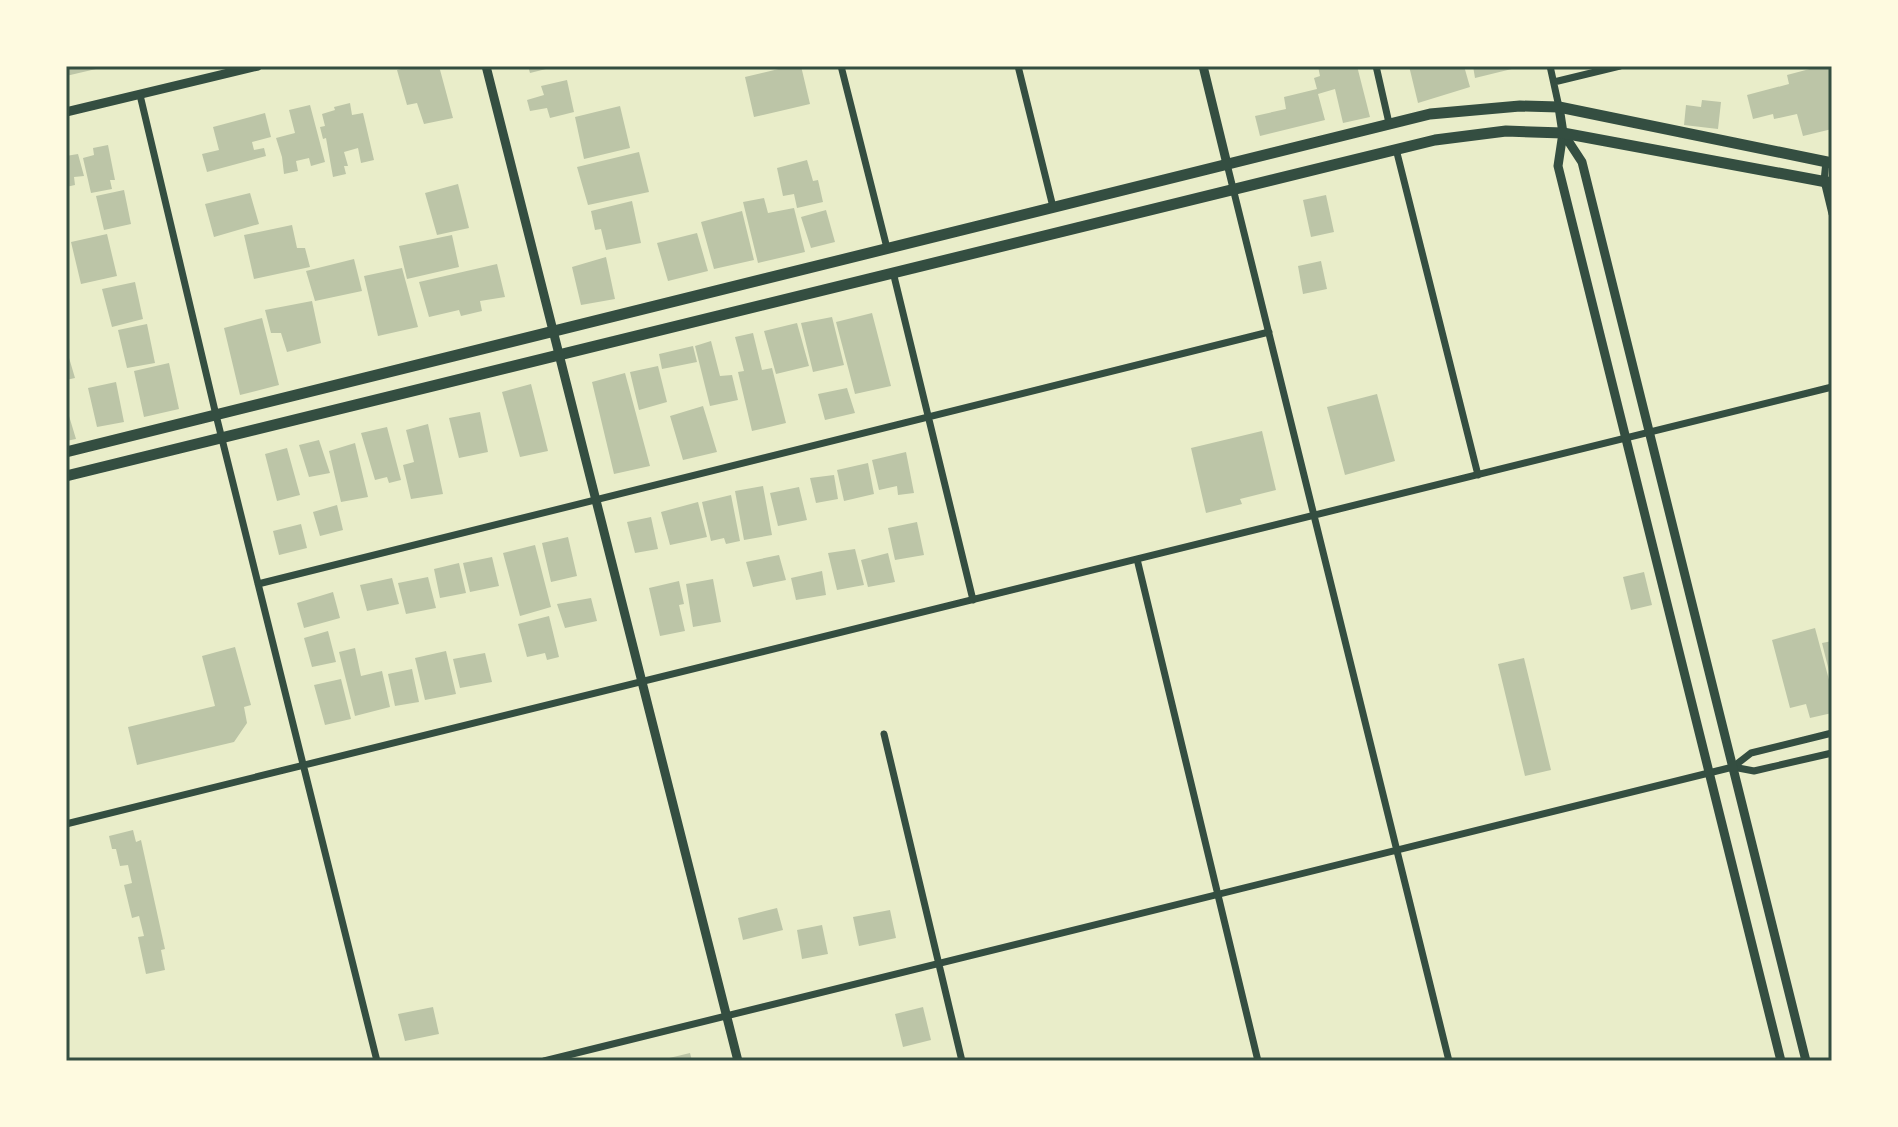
<svg xmlns="http://www.w3.org/2000/svg" width="1898" height="1127" font-family="Signika,sans-serif">
<rect width="100%" height="100%" fill="#e9edc9"/>
<path fill="#bcc5a7" d="M 66,66 L 95,66 L 96,69 L 66,76 Z
M 414,66 L 439,66 L 453,118 L 424,124 L 417,103 L 407,105 L 397,70 Z
M 528,66 L 554,66 L 554,67 L 530,73 Z
M 791,66 L 801,66 L 810,104 L 754,117 L 745,77 Z
M 1318,66 L 1357,66 L 1370,117 L 1343,123 L 1335,89 L 1318,94 L 1325,120 L 1260,136 L 1255,116 L 1286,109 L 1284,97 L 1317,89 L 1314,78 L 1320,76 Z
M 1409,66 L 1464,66 L 1470,87 L 1418,103 Z
M 1473,66 L 1520,66 L 1520,67 L 1475,78 Z
M 1821,66 L 1832,66 L 1832,129 L 1803,136 L 1797,114 L 1774,119 L 1773,114 L 1753,119 L 1747,95 L 1789,84 L 1787,75 Z
M 567,80 L 574,112 L 550,118 L 547,108 L 530,111 L 527,100 L 544,95 L 541,86 Z
M 1702,100 L 1721,102 L 1718,129 L 1684,125 L 1686,105 L 1701,107 Z
M 350,103 L 352,115 L 363,113 L 374,160 L 361,163 L 358,148 L 344,152 L 348,166 L 344,166 L 346,174 L 333,177 L 326,138 L 323,139 L 320,127 L 325,126 L 322,114 L 335,110 L 334,107 Z
M 310,105 L 325,162 L 311,166 L 309,158 L 296,161 L 298,171 L 284,174 L 282,157 L 276,138 L 295,133 L 289,110 Z
M 620,106 L 630,148 L 584,159 L 575,117 Z
M 265,113 L 271,137 L 252,142 L 254,150 L 264,148 L 266,156 L 207,172 L 202,154 L 219,150 L 213,127 Z
M 108,145 L 115,180 L 110,180 L 112,189 L 91,193 L 83,158 L 94,155 L 93,148 Z
M 639,152 L 649,192 L 588,205 L 577,167 Z
M 78,154 L 84,176 L 74,177 L 75,185 L 66,187 L 66,156 Z
M 807,160 L 813,181 L 818,180 L 823,202 L 797,208 L 794,194 L 783,196 L 777,168 Z
M 458,184 L 469,228 L 437,235 L 425,193 Z
M 124,190 L 131,224 L 104,230 L 96,196 Z
M 250,193 L 259,224 L 214,237 L 205,204 Z
M 1326,195 L 1334,232 L 1311,237 L 1303,200 Z
M 764,198 L 768,213 L 794,208 L 805,252 L 758,263 L 743,202 Z
M 632,201 L 641,243 L 606,250 L 601,229 L 595,230 L 591,211 Z
M 826,210 L 835,242 L 811,248 L 801,217 Z
M 742,211 L 754,260 L 714,269 L 701,222 Z
M 292,225 L 297,248 L 305,248 L 310,267 L 254,279 L 244,235 Z
M 697,233 L 708,271 L 668,281 L 657,243 Z
M 107,234 L 117,276 L 81,284 L 71,242 Z
M 452,235 L 459,267 L 407,279 L 399,246 Z
M 606,257 L 615,299 L 581,305 L 572,267 Z
M 354,259 L 362,291 L 315,301 L 306,271 Z
M 1321,261 L 1327,289 L 1303,294 L 1298,266 Z
M 497,264 L 505,297 L 480,301 L 482,311 L 461,316 L 459,310 L 429,317 L 419,282 Z
M 402,268 L 418,327 L 378,336 L 364,276 Z
M 135,282 L 143,319 L 112,327 L 102,289 Z
M 312,301 L 321,343 L 287,352 L 281,333 L 271,333 L 265,310 Z
M 872,313 L 891,386 L 855,394 L 836,322 Z
M 832,317 L 844,365 L 813,372 L 801,323 Z
M 262,318 L 279,385 L 240,395 L 224,328 Z
M 797,323 L 809,366 L 776,374 L 764,331 Z
M 147,324 L 155,363 L 127,368 L 118,330 Z
M 753,333 L 762,370 L 772,368 L 786,423 L 752,431 L 738,372 L 744,371 L 735,337 Z
M 711,341 L 720,376 L 732,375 L 738,400 L 710,406 L 695,346 Z
M 693,346 L 697,362 L 662,369 L 659,354 Z
M 67,351 L 75,378 L 66,380 L 66,352 Z
M 169,363 L 179,409 L 144,417 L 134,371 Z
M 658,366 L 667,402 L 639,410 L 630,372 Z
M 625,373 L 650,466 L 614,474 L 592,382 Z
M 116,382 L 124,422 L 97,427 L 88,388 Z
M 531,384 L 548,451 L 520,457 L 502,392 Z
M 847,388 L 855,413 L 825,420 L 818,394 Z
M 1377,394 L 1395,461 L 1345,475 L 1327,407 Z
M 66,406 L 76,439 L 66,441 Z
M 703,406 L 717,452 L 683,460 L 670,416 Z
M 480,412 L 488,452 L 459,458 L 449,418 Z
M 428,424 L 443,494 L 411,499 L 403,465 L 414,462 L 406,430 Z
M 387,427 L 401,480 L 389,483 L 387,477 L 375,480 L 361,433 Z
M 1262,431 L 1276,490 L 1240,499 L 1242,504 L 1206,513 L 1191,448 Z
M 319,440 L 330,473 L 309,477 L 299,445 Z
M 355,443 L 368,497 L 341,502 L 329,451 Z
M 287,448 L 300,495 L 277,501 L 265,454 Z
M 906,452 L 914,493 L 898,495 L 897,486 L 879,490 L 872,460 Z
M 868,463 L 874,494 L 844,501 L 837,470 Z
M 834,475 L 838,499 L 816,503 L 810,478 Z
M 763,486 L 772,535 L 744,540 L 735,491 Z
M 799,487 L 807,520 L 778,526 L 770,493 Z
M 731,495 L 740,541 L 726,544 L 724,538 L 711,541 L 702,502 Z
M 698,502 L 707,537 L 670,545 L 661,512 Z
M 337,505 L 343,530 L 320,536 L 313,512 Z
M 651,517 L 658,549 L 635,553 L 627,522 Z
M 917,522 L 924,555 L 895,560 L 888,528 Z
M 301,524 L 307,548 L 279,555 L 273,531 Z
M 568,537 L 577,576 L 551,582 L 542,543 Z
M 535,545 L 551,607 L 520,616 L 503,553 Z
M 855,549 L 864,585 L 837,590 L 828,553 Z
M 888,553 L 895,582 L 868,587 L 861,560 Z
M 779,555 L 786,580 L 753,587 L 746,562 Z
M 492,557 L 499,586 L 470,592 L 463,563 Z
M 459,563 L 466,593 L 440,598 L 434,569 Z
M 822,571 L 826,595 L 796,600 L 791,578 Z
M 1644,572 L 1652,605 L 1631,610 L 1623,577 Z
M 428,577 L 436,608 L 406,614 L 398,583 Z
M 392,578 L 399,604 L 367,611 L 360,585 Z
M 713,579 L 721,622 L 693,627 L 686,584 Z
M 679,581 L 684,604 L 679,605 L 685,631 L 660,636 L 649,588 Z
M 333,592 L 340,618 L 304,628 L 297,603 Z
M 591,598 L 597,621 L 565,628 L 557,604 Z
M 549,616 L 559,657 L 547,660 L 545,653 L 527,657 L 518,624 Z
M 1815,628 L 1832,691 L 1832,713 L 1810,718 L 1806,704 L 1790,708 L 1772,640 Z
M 328,631 L 336,662 L 312,667 L 304,638 Z
M 1832,641 L 1832,670 L 1829,671 L 1822,643 Z
M 235,647 L 251,705 L 244,707 L 247,723 L 234,742 L 137,765 L 128,727 L 215,706 L 202,656 Z
M 355,648 L 361,676 L 382,671 L 390,707 L 355,716 L 339,652 Z
M 446,651 L 456,694 L 425,700 L 415,658 Z
M 485,653 L 492,682 L 460,688 L 453,659 Z
M 1524,658 L 1551,770 L 1525,776 L 1498,664 Z
M 412,669 L 419,702 L 395,706 L 388,674 Z
M 341,679 L 351,719 L 325,725 L 314,685 Z
M 133,830 L 136,842 L 141,840 L 165,949 L 161,950 L 165,970 L 146,974 L 138,937 L 144,936 L 139,916 L 132,918 L 124,885 L 132,883 L 128,865 L 120,866 L 116,849 L 112,849 L 109,836 Z
M 777,908 L 783,930 L 743,940 L 738,918 Z
M 890,910 L 896,938 L 859,946 L 853,917 Z
M 822,925 L 828,954 L 802,959 L 797,930 Z
M 433,1007 L 439,1034 L 405,1041 L 398,1014 Z
M 923,1007 L 931,1040 L 903,1047 L 895,1014 Z
M 690,1053 L 692,1061 L 661,1061 L 661,1060 Z"/>
<g fill="none" stroke-linecap="round" stroke-linejoin="round">
<path stroke="#344e41" stroke-width="7" d="M 841,66 L 887,248
M 1018,66 L 1053,207
M 1376,66 L 1389,123
M 1550,66 L 1559,107
M 1554,82 L 1620,66
M 140,95 L 216,415 L 377,1061
M 1396,149 L 1478,475
M 1826,161 L 1824,181 L 1832,214
M 1227,164 L 1449,1061
M 893,272 L 973,600
M 1137,559 L 1258,1061
M 258,584 L 1269,332
M 884,734 L 962,1061
M 1733,767 L 1754,771 L 1832,753
M 66,824 L 1832,387
M 544,1061 L 1733,767 L 1751,753 L 1832,733"/>
<path stroke="#344e41" stroke-width="9" d="M 486,66 L 738,1061
M 1203,66 L 1227,164
M 1559,107 L 1563,133 L 1558,166 L 1781,1061
M 66,112 L 258,66
M 1563,133 L 1582,162 L 1806,1061"/>
<path stroke="#344e41" stroke-width="11" d="M 66,452 L 1430,114 L 1520,106 L 1559,107 L 1832,163
M 66,476 L 1435,140 L 1506,131 L 1563,133 L 1832,183"/>
</g>
<rect width="1898" height="1127" fill="none" stroke="#fefae0" stroke-width="136"/>
<rect x="68" y="68" width="1762" height="991" fill="none" stroke="#344e41" stroke-width="3"/>
</svg>
